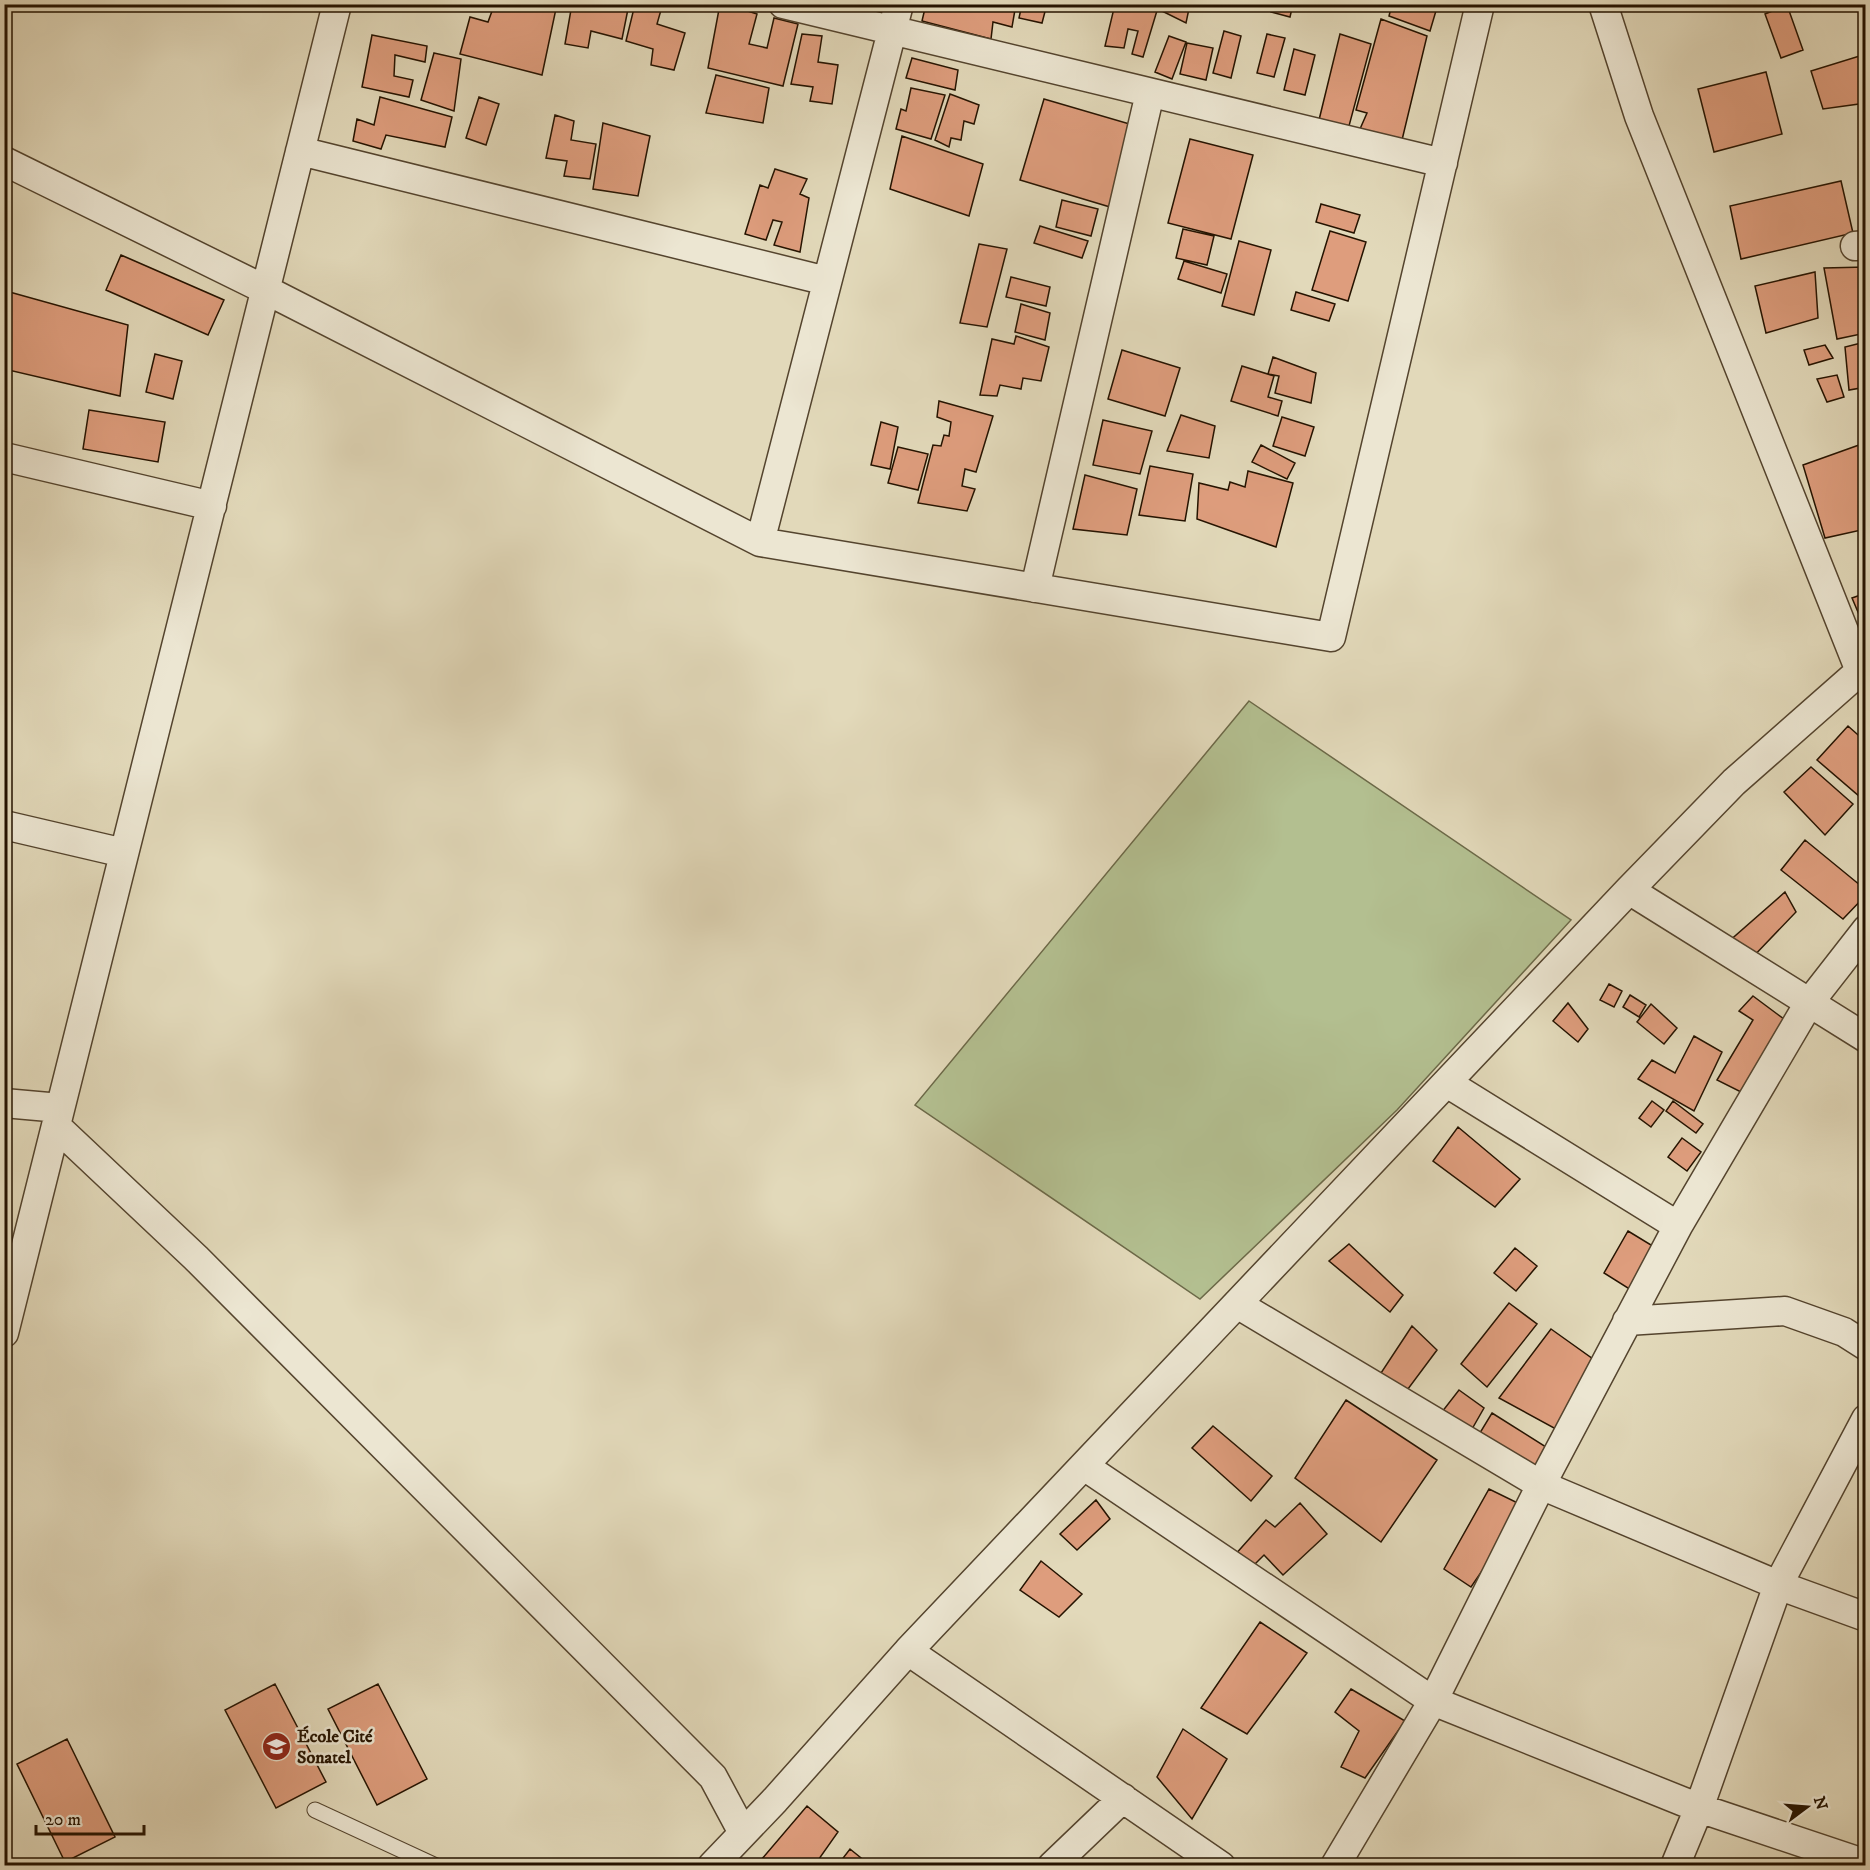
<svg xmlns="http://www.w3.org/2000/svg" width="1870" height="1870" font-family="'IM FELL DW Pica',serif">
<rect width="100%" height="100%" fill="#e2d9ba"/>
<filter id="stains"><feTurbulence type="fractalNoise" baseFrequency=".00333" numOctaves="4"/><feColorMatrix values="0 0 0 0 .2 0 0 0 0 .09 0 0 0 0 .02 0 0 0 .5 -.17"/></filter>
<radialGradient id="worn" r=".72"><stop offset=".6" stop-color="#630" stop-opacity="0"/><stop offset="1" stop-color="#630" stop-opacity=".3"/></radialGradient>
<path fill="#b3bf90" stroke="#6c6948" stroke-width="1.5" d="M 1249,701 L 1571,920 L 1397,1110 L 1200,1299 L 915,1105 Z"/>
<path fill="#de9d7d" stroke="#251300" stroke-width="1.5" d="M 475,4 L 557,4 L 542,75 L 460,54 L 470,17 L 488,22 L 492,11 L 475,8 Z
M 572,4 L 588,4 L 599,8 L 600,4 L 629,4 L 622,39 L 591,31 L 588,48 L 565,44 Z
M 635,4 L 643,4 L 661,10 L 657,24 L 685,33 L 674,70 L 651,65 L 653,49 L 626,41 Z
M 720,4 L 726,4 L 757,14 L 749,44 L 767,48 L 774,18 L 798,24 L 783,86 L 708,68 Z
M 926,4 L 1016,4 L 1012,27 L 993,22 L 991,39 L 922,21 Z
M 1022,4 L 1047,4 L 1042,23 L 1019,18 Z
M 1115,4 L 1159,4 L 1143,57 L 1132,54 L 1138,31 L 1128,29 L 1124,48 L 1105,46 Z
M 1164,4 L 1190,4 L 1186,23 L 1162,11 Z
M 1273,4 L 1293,4 L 1290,17 L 1271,12 Z
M 1392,4 L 1438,4 L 1430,31 L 1389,16 Z
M 1787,5 L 1803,50 L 1781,58 L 1765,14 Z
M 1381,19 L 1427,36 L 1402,140 L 1360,129 L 1367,113 L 1356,110 Z
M 1224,31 L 1241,36 L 1231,78 L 1213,73 Z
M 802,34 L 822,36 L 818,62 L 838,65 L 832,104 L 810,101 L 813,87 L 791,84 Z
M 1267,34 L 1285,38 L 1274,77 L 1257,73 Z
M 1340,34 L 1371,44 L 1349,126 L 1319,120 Z
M 372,35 L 427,46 L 425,62 L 395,55 L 394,76 L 413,80 L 409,97 L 362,87 Z
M 1169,36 L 1186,42 L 1172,79 L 1155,72 Z
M 1187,43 L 1213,48 L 1206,80 L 1180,74 Z
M 1294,49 L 1315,55 L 1305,95 L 1284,90 Z
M 434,53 L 461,59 L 454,111 L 421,100 Z
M 1866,54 L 1866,103 L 1823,109 L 1811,71 Z
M 912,58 L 958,70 L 955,90 L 906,78 Z
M 1766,72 L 1782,134 L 1714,152 L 1698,89 Z
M 716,75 L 769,88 L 763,123 L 706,113 Z
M 911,88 L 945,95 L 931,139 L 896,129 L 901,109 L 906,111 Z
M 950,94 L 979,105 L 974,124 L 964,121 L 961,140 L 951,138 L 949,147 L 935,140 Z
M 380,97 L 452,117 L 445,147 L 386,135 L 381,149 L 353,141 L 357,119 L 374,125 Z
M 479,97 L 499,104 L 486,145 L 466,138 Z
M 1044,99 L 1133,125 L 1110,207 L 1020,180 Z
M 555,115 L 574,121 L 571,140 L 596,144 L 590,179 L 564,176 L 567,161 L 546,158 Z
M 603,123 L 650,136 L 638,196 L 593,189 Z
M 902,136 L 983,164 L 969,216 L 890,189 Z
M 1190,139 L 1253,155 L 1231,239 L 1168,223 Z
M 775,169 L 807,179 L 800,194 L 809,198 L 800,252 L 774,245 L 782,222 L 773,220 L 766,240 L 745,234 L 760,185 L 768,188 Z
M 1841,181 L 1853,233 L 1741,259 L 1730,206 Z
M 1062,200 L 1098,209 L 1091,236 L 1056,227 Z
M 1321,204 L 1360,215 L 1354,233 L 1316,222 Z
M 1040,226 L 1088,241 L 1082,258 L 1034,243 Z
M 1183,229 L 1214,236 L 1207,265 L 1176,258 Z
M 1330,231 L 1366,242 L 1348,301 L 1312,290 Z
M 1239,241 L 1271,250 L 1254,315 L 1222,306 Z
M 979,244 L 1007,249 L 987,327 L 960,323 Z
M 121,255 L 224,300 L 208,335 L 106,290 Z
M 1184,261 L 1227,274 L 1221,293 L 1178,279 Z
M 1866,267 L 1866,333 L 1837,339 L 1824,268 Z
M 1815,272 L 1818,318 L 1766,333 L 1755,286 Z
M 1011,277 L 1050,287 L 1046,306 L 1006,297 Z
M 6,291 L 128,325 L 120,396 L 4,369 Z
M 1296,292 L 1335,304 L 1329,321 L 1291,310 Z
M 1021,304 L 1050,313 L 1045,340 L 1015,332 Z
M 1016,336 L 1049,347 L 1041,381 L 1023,378 L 1021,389 L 1000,385 L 997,396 L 980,395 L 992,339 L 1014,344 Z
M 1865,342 L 1866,387 L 1849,390 L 1845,347 Z
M 1825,345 L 1833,358 L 1809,365 L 1804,350 Z
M 1122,350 L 1180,368 L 1165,416 L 1108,399 Z
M 155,354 L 182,361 L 173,399 L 146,392 Z
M 1273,357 L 1316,373 L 1311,403 L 1275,393 L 1279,376 L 1268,374 Z
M 1242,366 L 1274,376 L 1268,397 L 1282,401 L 1278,416 L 1231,401 Z
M 1837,375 L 1844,397 L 1827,402 L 1817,379 Z
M 939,401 L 993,416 L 976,472 L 965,469 L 962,486 L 975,489 L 967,511 L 918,503 L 933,445 L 941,446 L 944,435 L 949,436 L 951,422 L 937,417 Z
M 89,410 L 165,422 L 158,462 L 83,449 Z
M 1181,415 L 1215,426 L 1209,458 L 1167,451 Z
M 1282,417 L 1314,427 L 1305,456 L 1273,446 Z
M 1103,420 L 1152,431 L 1140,474 L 1093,465 Z
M 881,422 L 898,427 L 890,469 L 871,465 Z
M 1261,445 L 1295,463 L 1287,479 L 1252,462 Z
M 1859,445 L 1866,461 L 1866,529 L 1825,538 L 1803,465 Z
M 898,447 L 928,454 L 918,490 L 888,483 Z
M 1150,466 L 1193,474 L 1185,521 L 1139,515 Z
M 1248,471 L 1293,483 L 1276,547 L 1197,519 L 1199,483 L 1228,490 L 1230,482 L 1245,487 Z
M 1085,475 L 1137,489 L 1127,535 L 1073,529 Z
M 1866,593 L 1866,631 L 1852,598 Z
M 1848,726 L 1866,742 L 1866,802 L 1817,760 Z
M 1811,767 L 1853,804 L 1825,835 L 1784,792 Z
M 1805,840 L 1866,890 L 1866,895 L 1843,919 L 1781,870 Z
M 1785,892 L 1796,912 L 1749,961 L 1727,943 Z
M 1609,984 L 1622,991 L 1614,1007 L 1600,1000 Z
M 1630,995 L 1646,1005 L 1639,1017 L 1623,1007 Z
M 1753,996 L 1792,1025 L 1745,1094 L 1717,1080 L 1753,1020 L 1739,1011 Z
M 1568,1003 L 1588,1029 L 1578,1042 L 1553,1021 Z
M 1651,1004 L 1677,1028 L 1664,1044 L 1637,1022 Z
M 1694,1036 L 1722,1052 L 1694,1111 L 1638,1079 L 1652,1060 L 1675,1073 Z
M 1652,1101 L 1664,1110 L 1651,1127 L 1639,1118 Z
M 1673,1101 L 1703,1124 L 1696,1133 L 1666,1111 Z
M 1458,1127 L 1520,1179 L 1495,1207 L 1433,1161 Z
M 1682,1138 L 1701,1152 L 1687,1171 L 1668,1157 Z
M 1628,1231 L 1656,1248 L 1631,1290 L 1604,1273 Z
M 1349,1244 L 1403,1295 L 1390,1312 L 1329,1261 Z
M 1515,1248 L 1537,1266 L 1516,1291 L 1494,1273 Z
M 1509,1303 L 1537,1324 L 1487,1387 L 1461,1364 Z
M 1412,1326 L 1437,1350 L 1402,1397 L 1377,1379 Z
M 1551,1329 L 1600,1364 L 1565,1434 L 1499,1398 Z
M 1459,1390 L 1484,1408 L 1468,1436 L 1438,1417 Z
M 1346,1400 L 1437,1460 L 1381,1542 L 1295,1478 Z
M 1492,1413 L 1554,1452 L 1540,1479 L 1475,1441 Z
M 1213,1426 L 1272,1476 L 1251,1501 L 1192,1448 Z
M 1489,1489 L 1526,1507 L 1471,1587 L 1444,1569 Z
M 1096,1500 L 1110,1519 L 1077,1550 L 1060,1534 Z
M 1300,1503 L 1327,1534 L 1283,1575 L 1264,1555 L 1249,1570 L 1234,1556 L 1266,1520 L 1275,1527 Z
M 1041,1561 L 1082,1594 L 1059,1617 L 1020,1590 Z
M 1260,1622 L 1307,1653 L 1247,1734 L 1201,1708 Z
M 275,1684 L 326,1782 L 276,1808 L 225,1710 Z
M 378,1684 L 427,1779 L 377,1805 L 328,1709 Z
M 1351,1689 L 1405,1721 L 1365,1778 L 1341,1767 L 1359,1731 L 1335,1712 Z
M 1183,1729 L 1227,1759 L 1192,1819 L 1157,1777 Z
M 67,1739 L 115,1837 L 65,1862 L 17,1764 Z
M 807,1806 L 838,1832 L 814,1866 L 769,1866 L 761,1860 Z
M 850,1849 L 871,1866 L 837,1866 Z"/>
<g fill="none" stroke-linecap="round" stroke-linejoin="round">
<defs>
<path id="lane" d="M 315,1810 L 436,1866"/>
<path id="street" d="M 783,4 L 1443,163
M 1603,4 L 1639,116 L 1860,671 L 1866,677
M 300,151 L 827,281
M 4,161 L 266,290 L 760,542 L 1331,637 L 1480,4
M 1855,246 L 1866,245
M 4,457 L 212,506
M 760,542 L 899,4
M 1035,588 L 1150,93
M 4,825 L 124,853
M 1629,890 L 1866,1038
M 1447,1083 L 1678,1226
M 4,1103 L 60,1108
M 56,1126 L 196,1258 L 713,1777 L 743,1833
M 1237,1304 L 1541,1485 L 1778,1585 L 1866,1617
M 1627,1321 L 1785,1311 L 1844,1332 L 1866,1346
M 4,1333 L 337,4
M 1084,1466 L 1433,1701 L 1699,1808 L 1866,1864
M 908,1651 L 1221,1866
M 712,1866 L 775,1800 L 908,1651 L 1629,890 L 1734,782 L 1860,671 L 1866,668
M 1052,1866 L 1123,1798
M 1335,1866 L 1433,1701 L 1541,1485 L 1678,1226 L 1809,1003 L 1866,930
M 1675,1866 L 1699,1808 L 1778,1585 L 1866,1419"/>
</defs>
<use href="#lane" stroke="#54442e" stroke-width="17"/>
<use href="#street" stroke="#54442e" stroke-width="31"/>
<use href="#lane" stroke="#ece6d2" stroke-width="15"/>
<use href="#street" stroke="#ece6d2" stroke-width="28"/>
</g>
<defs>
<symbol id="school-disc" viewBox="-11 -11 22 22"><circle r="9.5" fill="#8f2418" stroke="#ece6d2"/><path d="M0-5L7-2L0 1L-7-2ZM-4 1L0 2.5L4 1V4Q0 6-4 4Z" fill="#fff"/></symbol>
</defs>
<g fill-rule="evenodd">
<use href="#school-disc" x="260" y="1730" width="33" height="33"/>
</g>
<g text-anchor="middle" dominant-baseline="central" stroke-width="5" stroke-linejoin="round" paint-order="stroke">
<g font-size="18" font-weight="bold" fill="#251300" stroke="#ece6d2" text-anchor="start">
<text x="297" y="1737">École Cité<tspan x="297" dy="21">Sonatel</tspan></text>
</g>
</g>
<rect width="1870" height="1870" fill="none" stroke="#e2d9ba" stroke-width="24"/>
<rect x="6" y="6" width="1858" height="1858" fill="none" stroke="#251300" stroke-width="3"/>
<rect x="12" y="12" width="1846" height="1846" fill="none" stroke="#251300" stroke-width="1.5"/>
<g transform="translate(1807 1807) rotate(74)" stroke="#ece6d2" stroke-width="4.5" paint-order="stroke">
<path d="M0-4.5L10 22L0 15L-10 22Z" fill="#251300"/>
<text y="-9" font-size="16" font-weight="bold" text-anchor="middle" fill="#251300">N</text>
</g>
<path d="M36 1825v9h108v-9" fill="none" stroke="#251300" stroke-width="3"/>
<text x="45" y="1825" font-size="18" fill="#251300" stroke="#ece6d2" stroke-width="4.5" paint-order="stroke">20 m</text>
<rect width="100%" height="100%" filter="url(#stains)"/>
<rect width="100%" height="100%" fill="url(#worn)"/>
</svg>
